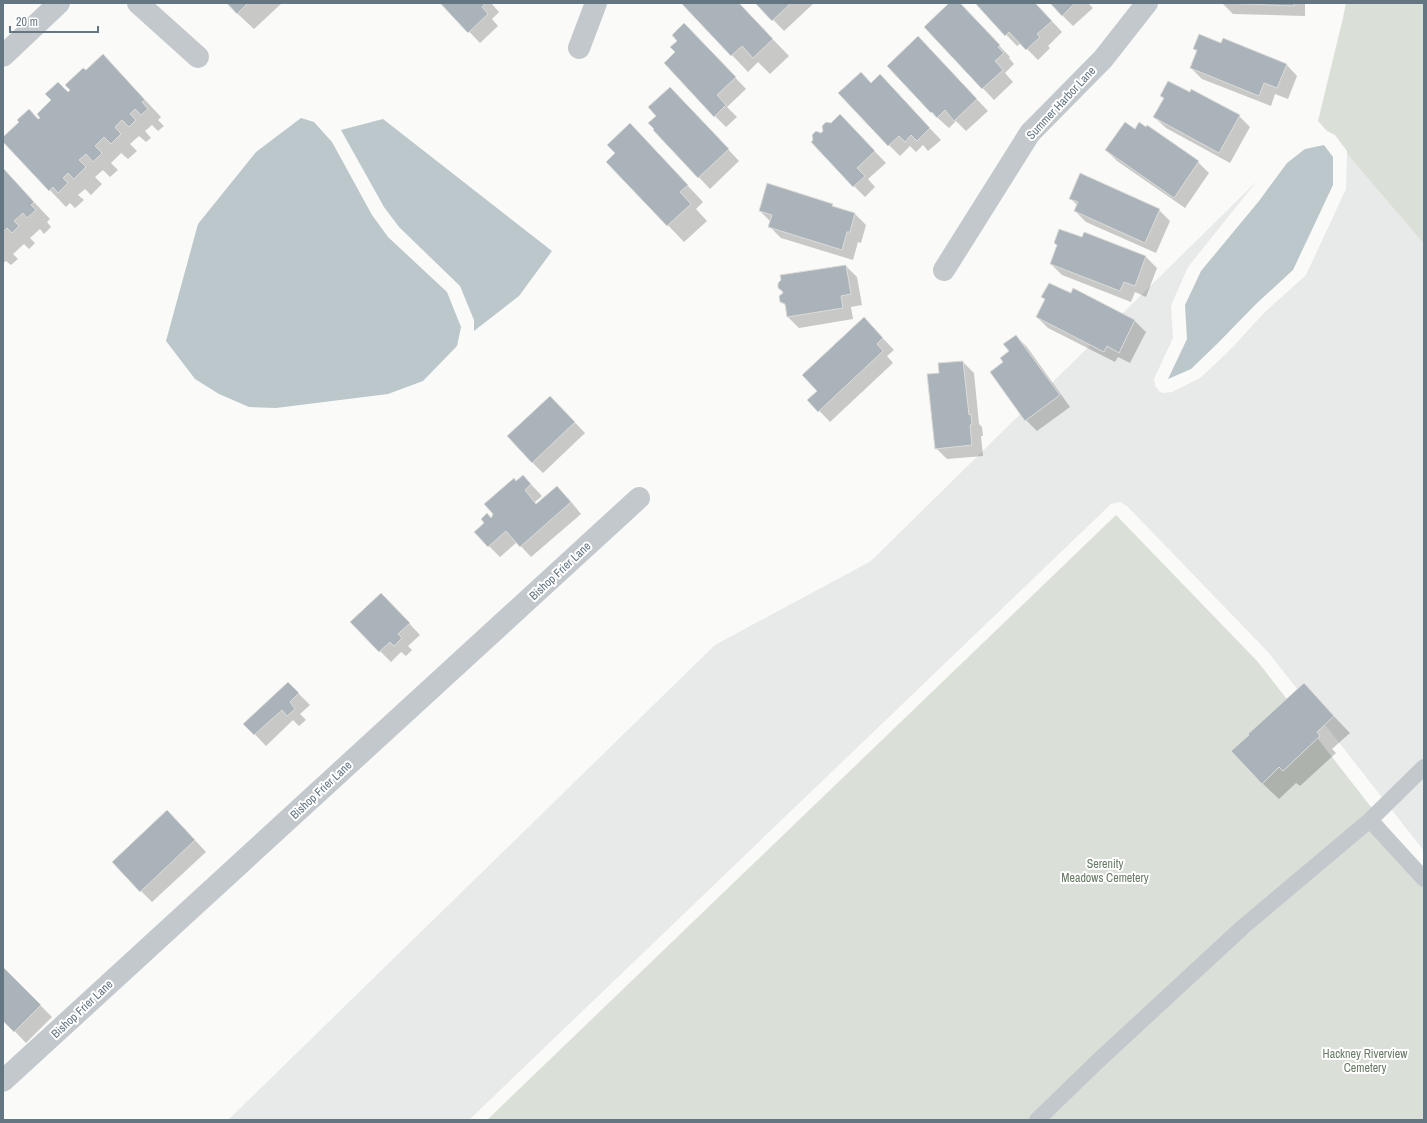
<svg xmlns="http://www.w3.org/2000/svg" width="1427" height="1123" font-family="'Archivo Narrow',sans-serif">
<rect width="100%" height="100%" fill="#fafaf8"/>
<path fill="#e8e9e9" d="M 1347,154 L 1424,244 L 1424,851 L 1268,652 L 1127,506 L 1120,502 L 1111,504 L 469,1120 L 228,1120 L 715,645 L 871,561 L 1257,181 L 1188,267 L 1173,301 L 1171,307 L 1173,338 L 1154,379 L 1155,386 L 1160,392 L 1164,393 L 1172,392 L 1200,378 L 1227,353 L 1264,313 L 1306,275 L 1346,189 Z"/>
<path fill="#dadfd7" d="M 1346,3 L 1424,3 L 1424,244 L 1347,154 L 1347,151 L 1335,135 L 1327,131 L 1318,121 L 1343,18 Z
M 1116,515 L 1258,662 L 1424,875 L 1424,1120 L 487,1120 Z"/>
<path fill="#bbc7cb" d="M 301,118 L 314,122 L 332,142 L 372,215 L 388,237 L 447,292 L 461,327 L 457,346 L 423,381 L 388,394 L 276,408 L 249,407 L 219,394 L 195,379 L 166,341 L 198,224 L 256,152 Z
M 383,119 L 552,251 L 519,296 L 474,331 L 474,320 L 460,286 L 399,227 L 384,207 L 341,130 Z
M 1324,145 L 1333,157 L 1333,185 L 1293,270 L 1256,304 L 1217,344 L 1191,369 L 1168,379 L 1187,339 L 1185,305 L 1201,271 L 1259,201 L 1287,163 L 1305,149 Z"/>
<path fill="#0003" d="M 226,3 L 282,3 L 254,29 Z
M 442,3 L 491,3 L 499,12 L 492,19 L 498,26 L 480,43 Z
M 683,3 L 738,3 L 789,56 L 770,74 L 758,62 L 748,72 Z
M 757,3 L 812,3 L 813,4 L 784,31 Z
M 950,3 L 959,3 L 1010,57 L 1009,58 L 1014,64 L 1005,73 L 1013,82 L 994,100 L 925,27 Z
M 976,3 L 1035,3 L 1062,32 L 1048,46 L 1050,48 L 1038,60 L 1021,43 L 1017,46 Z
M 1050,3 L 1088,3 L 1093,8 L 1073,26 Z
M 1222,3 L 1305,3 L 1305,16 L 1233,14 Z
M 695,35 L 746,89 L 727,107 L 737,117 L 726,127 L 715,116 Z
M 1222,44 L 1286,64 L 1297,76 L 1288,99 L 1275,94 L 1271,106 L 1202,79 L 1191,68 L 1197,52 L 1194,49 Z
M 929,49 L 988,111 L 966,131 L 956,121 L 949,128 L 931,112 Z
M 86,72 L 119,72 L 161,117 L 158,120 L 164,126 L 158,131 L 152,125 L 145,131 L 151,138 L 146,142 L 139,136 L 130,144 L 137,151 L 128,159 L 121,153 L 111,163 L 118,170 L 110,177 L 103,170 L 95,177 L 102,184 L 91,195 L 85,189 L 78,195 L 84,200 L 75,208 L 70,203 L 66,207 L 3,141 L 3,139 L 39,120 L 68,93 Z
M 871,84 L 891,87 L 941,140 L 928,151 L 923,145 L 916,152 L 910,146 L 900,156 L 889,145 Z
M 1161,96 L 1239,116 L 1250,127 L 1230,163 L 1166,128 L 1154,117 L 1164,99 Z
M 681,99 L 739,161 L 710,189 L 654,130 Z
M 851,127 L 886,163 L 868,179 L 875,187 L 865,197 L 854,186 L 821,134 Z
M 1135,130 L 1198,162 L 1209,173 L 1185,208 L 1117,161 L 1106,150 Z
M 646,141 L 703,202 L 696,209 L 707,221 L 684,242 L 608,162 Z
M 3,169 L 50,219 L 47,222 L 51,227 L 44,234 L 40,229 L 30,238 L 35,243 L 29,249 L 24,244 L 13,254 L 18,259 L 11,265 L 6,261 L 3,263 Z
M 1070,198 L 1159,210 L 1170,221 L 1156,253 L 1086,222 L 1075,211 L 1078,206 Z
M 832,205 L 837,209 L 855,214 L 866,225 L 861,243 L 858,242 L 853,260 L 781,238 L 770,227 L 771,222 L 760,211 Z
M 1085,234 L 1146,257 L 1157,268 L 1146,297 L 1135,292 L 1131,302 L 1062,275 L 1051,264 L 1058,246 L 1055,243 L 1082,239 Z
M 846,266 L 857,277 L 862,305 L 851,307 L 853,319 L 799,328 L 788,317 L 786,306 L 781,301 Z
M 1074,289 L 1135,321 L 1146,332 L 1130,363 L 1118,357 L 1115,362 L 1048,328 L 1037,317 L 1045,300 L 1042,297 L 1071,294 Z
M 875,330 L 894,350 L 887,356 L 893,363 L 830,422 L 809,400 Z
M 1016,336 L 1027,347 L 1070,407 L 1037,431 L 1026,420 L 1005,362 Z
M 963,362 L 974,373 L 979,424 L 982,427 L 983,436 L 981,436 L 983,456 L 947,459 L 936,448 L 940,374 Z
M 561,408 L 585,433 L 543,473 L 532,462 Z
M 523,476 L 542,496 L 535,502 L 537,505 L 568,498 L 581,514 L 531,557 L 517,542 L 500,557 L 489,546 L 491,519 L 516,482 Z
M 392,605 L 420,635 L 408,646 L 412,650 L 406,656 L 401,652 L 391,662 L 380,651 Z
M 288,683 L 310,705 L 300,714 L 306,720 L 299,726 L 293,720 L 266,746 L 245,724 Z
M 1304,685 L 1350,733 L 1332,749 L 1336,753 L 1300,786 L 1296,783 L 1279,799 L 1262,783 Z
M 178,822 L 206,852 L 152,902 L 141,891 Z
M 3,968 L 52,1017 L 26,1043 L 3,1019 Z"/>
<path fill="#aab3b9" stroke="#dcdcda" d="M 227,3 L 248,3 L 237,14 Z
M 440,3 L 486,3 L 482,7 L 488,14 L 468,33 Z
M 681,3 L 739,3 L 773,39 L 753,58 L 742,46 L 731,56 Z
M 755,3 L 791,3 L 772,21 Z
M 949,3 L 960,3 L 1000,45 L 998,47 L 1004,53 L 995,61 L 1003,70 L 982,89 L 924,27 Z
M 975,3 L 1035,3 L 1052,21 L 1037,34 L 1040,37 L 1026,50 L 1009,32 L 1005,36 Z
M 1050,3 L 1075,3 L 1062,16 Z
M 1221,3 L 1294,3 L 1294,6 Z
M 684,23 L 736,77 L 717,95 L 726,105 L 714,117 L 664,63 L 675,52 L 670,47 L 677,41 L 672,35 Z
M 1199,34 L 1221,43 L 1223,38 L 1287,64 L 1277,88 L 1264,83 L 1259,96 L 1190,68 L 1197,50 L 1193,49 Z
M 918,36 L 977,99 L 954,121 L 945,110 L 937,118 L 932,112 L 931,113 L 887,66 Z
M 103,54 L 145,100 L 142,102 L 148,109 L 141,115 L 135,109 L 130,114 L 136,120 L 129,127 L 122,120 L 115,127 L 121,134 L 111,144 L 104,137 L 95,146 L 102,153 L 93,162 L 86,154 L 79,160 L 86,167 L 74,179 L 68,173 L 63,178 L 68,183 L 58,193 L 53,187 L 49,191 L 3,142 L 3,137 L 19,122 L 17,120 L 29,109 L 38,119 L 40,118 L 37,114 L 51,100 L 45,94 L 58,82 L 68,92 L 70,90 L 65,85 L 83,68 L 86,70 Z
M 861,72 L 871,83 L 880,74 L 930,128 L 917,141 L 911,135 L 905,142 L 899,136 L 888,146 L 838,93 Z
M 1168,81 L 1190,92 L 1191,89 L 1240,115 L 1219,153 L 1153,117 L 1164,98 L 1160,96 Z
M 670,87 L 729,149 L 698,178 L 653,130 L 654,129 L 648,123 L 656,116 L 648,107 Z
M 840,114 L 875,151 L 857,168 L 865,176 L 853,187 L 811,142 L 813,140 L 812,135 L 816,131 L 821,133 L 823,131 L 822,126 L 826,122 L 831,123 Z
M 1125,122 L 1135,129 L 1139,122 L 1146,127 L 1147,125 L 1199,161 L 1174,198 L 1105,150 Z
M 630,123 L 688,185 L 680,192 L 691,204 L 667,226 L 606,162 L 615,153 L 607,145 Z
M 3,168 L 34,202 L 31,205 L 36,210 L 27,218 L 23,213 L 14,221 L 19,226 L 12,233 L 7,228 L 3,232 Z
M 1080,173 L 1160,209 L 1145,243 L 1074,211 L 1078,202 L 1069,199 Z
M 767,183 L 833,204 L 832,206 L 855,213 L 850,232 L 847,232 L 842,250 L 768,227 L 772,215 L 759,211 Z
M 1059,229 L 1082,237 L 1084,232 L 1146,256 L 1135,286 L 1124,282 L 1120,291 L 1050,264 L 1057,245 L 1054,243 Z
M 846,265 L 851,294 L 841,296 L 843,308 L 787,317 L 785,304 L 780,302 L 779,296 L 783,293 L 782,291 L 778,288 L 778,283 L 781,280 L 780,275 Z
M 1049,283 L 1071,293 L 1073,288 L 1135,320 L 1119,353 L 1107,346 L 1104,352 L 1036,317 L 1045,299 L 1041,297 Z
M 864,317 L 883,338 L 877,344 L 883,351 L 818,412 L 807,400 L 817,391 L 802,375 Z
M 1016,335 L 1060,395 L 1025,421 L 990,372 L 1003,362 L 1000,358 L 1009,351 L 1003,344 Z
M 963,361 L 969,415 L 971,414 L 972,425 L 970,425 L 972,445 L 935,449 L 927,374 L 939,373 L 938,363 Z
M 550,396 L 575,422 L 532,463 L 507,436 Z
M 523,475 L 531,484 L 525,490 L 536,504 L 557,486 L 571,502 L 520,547 L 506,531 L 488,547 L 474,532 L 484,523 L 481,519 L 487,513 L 491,518 L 493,514 L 484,504 L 514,478 L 516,481 Z
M 381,593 L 410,623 L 398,634 L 402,638 L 394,646 L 390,642 L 379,652 L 350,622 Z
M 288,682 L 299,693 L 290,702 L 295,709 L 287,716 L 282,710 L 254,735 L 243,724 Z
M 1304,683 L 1334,716 L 1317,732 L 1320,736 L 1283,771 L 1279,767 L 1262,784 L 1231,751 L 1249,735 L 1248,734 Z
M 167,810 L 195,840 L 140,892 L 112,862 Z
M 3,967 L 41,1005 L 14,1032 L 3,1021 Z"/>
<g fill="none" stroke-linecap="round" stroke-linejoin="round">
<path stroke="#c3c8cc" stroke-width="16" d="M 1370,820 L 1424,879
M 1037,1120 L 1099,1060 L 1244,926 L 1370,820 L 1424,767"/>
<path stroke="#c3c8cc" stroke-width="22" d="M 138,3 L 198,57
M 579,48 L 596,3
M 3,56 L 59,3
M 944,270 L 1030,133 L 1103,59 L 1147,3
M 3,1081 L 639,498"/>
</g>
<g text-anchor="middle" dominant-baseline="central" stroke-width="4" stroke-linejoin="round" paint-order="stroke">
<g font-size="12" fill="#657683" stroke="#fff">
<text transform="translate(1061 103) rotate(-47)">Summer Harbor Lane</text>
<text transform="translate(560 571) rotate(-43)">Bishop Frier Lane</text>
<text transform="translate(321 790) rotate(-43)">Bishop Frier Lane</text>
<text transform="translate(82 1009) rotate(-43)">Bishop Frier Lane</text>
</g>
<g font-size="12" fill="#687a64" stroke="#fff">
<text x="1105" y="864">Serenity<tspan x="1105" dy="14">Meadows Cemetery</tspan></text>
<text x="1365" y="1054">Hackney Riverview<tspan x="1365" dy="14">Cemetery</tspan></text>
</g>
</g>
<rect width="1427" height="1123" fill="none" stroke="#657683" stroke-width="8"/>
<path d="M10 26v6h88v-6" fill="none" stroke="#657683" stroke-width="2"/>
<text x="16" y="26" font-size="12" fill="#657683" stroke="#ffffff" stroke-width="3" paint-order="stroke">20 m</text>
</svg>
